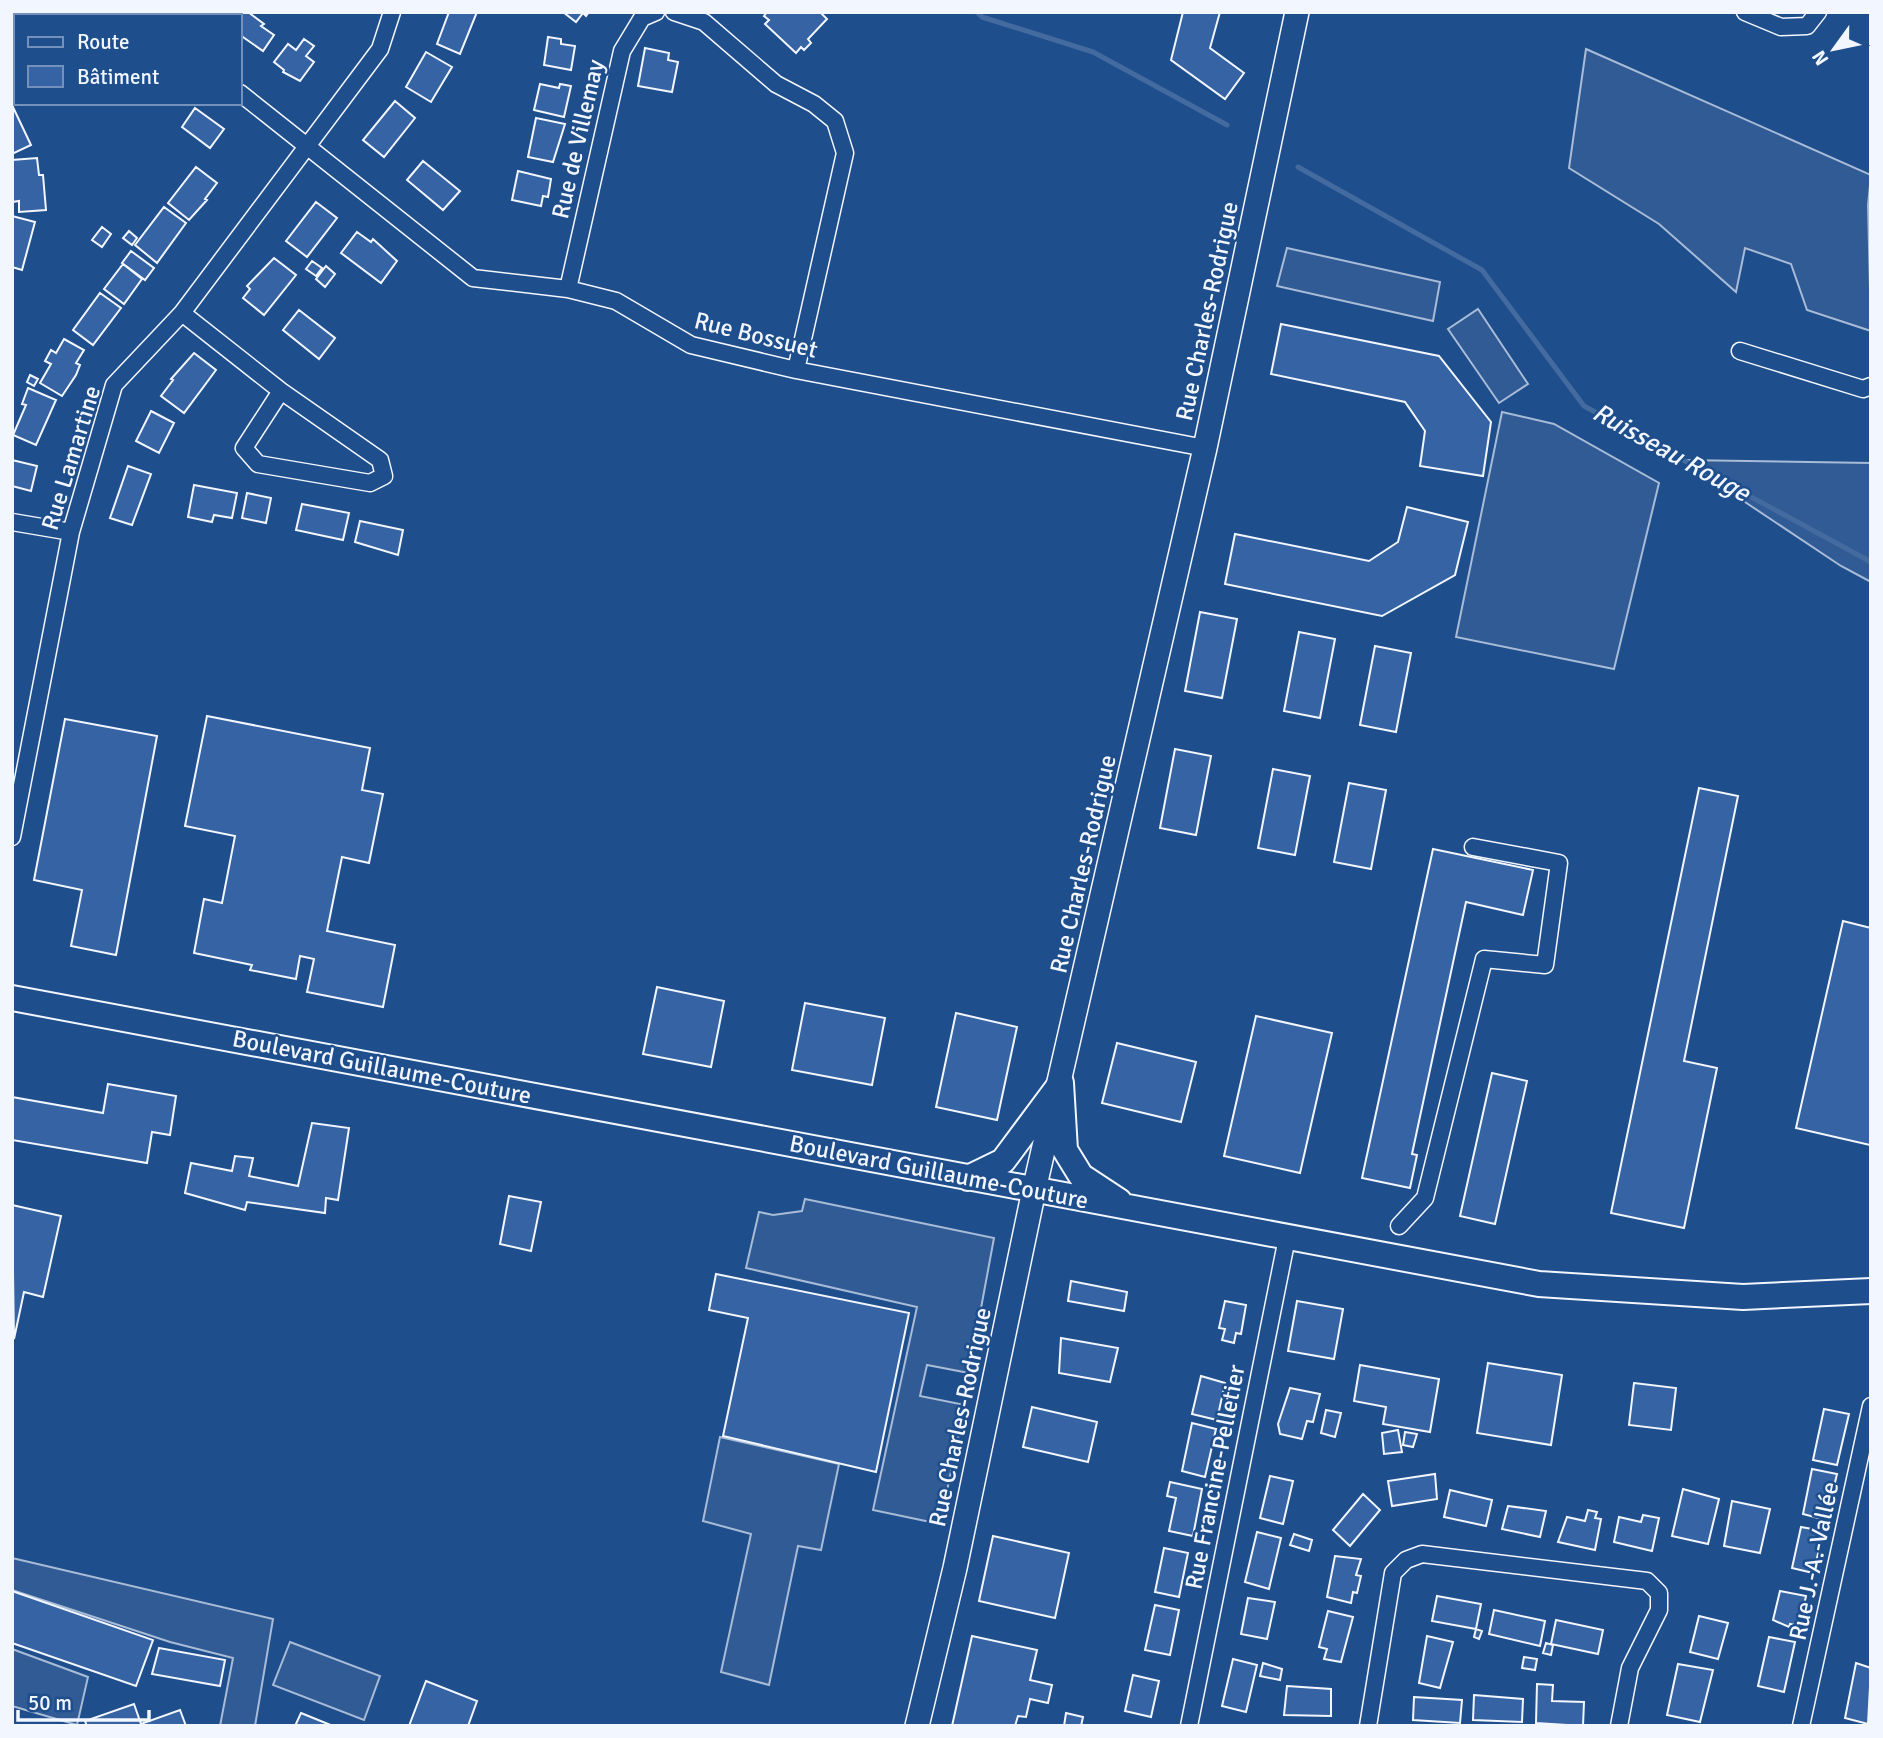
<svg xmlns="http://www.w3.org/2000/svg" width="1883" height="1738" font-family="Signika,sans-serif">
<rect width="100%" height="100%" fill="#1f4e8c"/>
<path fill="#305b95" stroke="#a8bbd7" stroke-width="2" d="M 1586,49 L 1871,175 L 1868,205 L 1871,331 L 1807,310 L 1791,264 L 1745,248 L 1736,292 L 1659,224 L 1569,168 Z
M 1287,248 L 1440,282 L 1433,321 L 1277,286 Z
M 1478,309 L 1528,384 L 1499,403 L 1448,329 Z
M 1502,412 L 1554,424 L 1659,483 L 1614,669 L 1456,637 Z
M 1682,460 L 1871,463 L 1871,582 L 1841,566 Z
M 805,1199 L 994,1238 L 969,1373 L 927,1365 L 920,1396 L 965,1405 L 940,1524 L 873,1510 L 917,1307 L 746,1268 L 759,1212 L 773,1215 L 802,1211 Z
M 720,1437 L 839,1464 L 821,1550 L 798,1546 L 769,1685 L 721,1672 L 751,1534 L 703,1521 Z
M 12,1558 L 273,1619 L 255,1726 L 220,1726 L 233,1658 L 170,1642 L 12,1590 Z
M 290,1642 L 380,1676 L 364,1720 L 273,1685 Z
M 12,1649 L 88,1677 L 77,1725 L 12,1706 Z"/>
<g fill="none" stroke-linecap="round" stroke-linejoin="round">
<path stroke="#446ba0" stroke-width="5" d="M 977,12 L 982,17 L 1093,52 L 1227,125
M 1298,167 L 1482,270 L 1584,406 L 1871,562"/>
</g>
<path fill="#3563a3" stroke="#f2f6ff" stroke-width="2" d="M 12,12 L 38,12 L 35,16 L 16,16 L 16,21 L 12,19 Z
M 229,12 L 248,12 L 264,24 L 261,26 L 274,35 L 263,51 L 240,35 L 240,16 L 226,16 Z
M 449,12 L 477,12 L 460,54 L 437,44 Z
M 563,12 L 589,12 L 586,16 L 583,13 L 576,22 Z
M 767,12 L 820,12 L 827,19 L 808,39 L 811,43 L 804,50 L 801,47 L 796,53 L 765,24 L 769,20 L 764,16 Z
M 1183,12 L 1220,12 L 1210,48 L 1244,73 L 1225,99 L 1171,60 Z
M 548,37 L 561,39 L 561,44 L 575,46 L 571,70 L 544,65 Z
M 304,39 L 314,46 L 306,56 L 314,62 L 300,81 L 283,72 L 284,70 L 274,62 L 288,44 L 296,50 Z
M 645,48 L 669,53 L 668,60 L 678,62 L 672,92 L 638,86 Z
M 426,52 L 452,67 L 431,102 L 406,87 Z
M 540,84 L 559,88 L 560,84 L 571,86 L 564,117 L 534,110 Z
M 395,101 L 415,118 L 384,157 L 363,140 Z
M 12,105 L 31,145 L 12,154 Z
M 195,108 L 224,129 L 210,148 L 182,127 Z
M 536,118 L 565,124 L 553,162 L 528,157 Z
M 37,158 L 39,175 L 43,175 L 46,210 L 19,212 L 19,201 L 12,202 L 12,160 Z
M 423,161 L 460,191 L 443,210 L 407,180 Z
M 196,167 L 217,183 L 205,199 L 207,200 L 189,220 L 168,203 Z
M 518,171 L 551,179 L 548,197 L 543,196 L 541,206 L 512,200 Z
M 316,202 L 337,218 L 307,257 L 286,241 Z
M 164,207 L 186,223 L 157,263 L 135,245 Z
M 12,216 L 35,222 L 22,270 L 12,267 Z
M 102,227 L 111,234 L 102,247 L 92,240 Z
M 129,231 L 137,238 L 132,245 L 123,238 Z
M 357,232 L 371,242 L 373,239 L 397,261 L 381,283 L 341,253 Z
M 131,251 L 154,268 L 145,280 L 122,263 Z
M 274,258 L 296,275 L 264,315 L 243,298 L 250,289 L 247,286 Z
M 312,261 L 322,268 L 316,276 L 306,269 Z
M 123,264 L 142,279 L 124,304 L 104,289 Z
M 326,266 L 335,274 L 325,287 L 316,279 Z
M 100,293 L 121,308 L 93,345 L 73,330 Z
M 299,310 L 335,338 L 319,359 L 283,330 Z
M 1281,324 L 1439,356 L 1491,422 L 1483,476 L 1420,466 L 1425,431 L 1405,402 L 1271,374 Z
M 64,339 L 84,350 L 76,363 L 80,365 L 76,375 L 62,396 L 40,383 L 51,364 L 45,361 L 51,350 L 56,353 Z
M 194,353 L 216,370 L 184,413 L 161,396 L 173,380 L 171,379 Z
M 30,375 L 38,379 L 34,386 L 27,382 Z
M 28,388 L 56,400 L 36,445 L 13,435 L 26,405 L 22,404 Z
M 151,411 L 174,423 L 159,453 L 136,441 Z
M 12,460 L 37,466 L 31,491 L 12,486 Z
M 128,466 L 151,474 L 132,525 L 110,518 Z
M 194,485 L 237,493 L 232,518 L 214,515 L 212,522 L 188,517 Z
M 247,493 L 271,498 L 266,523 L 242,518 Z
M 302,504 L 349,513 L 343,540 L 296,530 Z
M 1407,507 L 1468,522 L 1455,575 L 1382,616 L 1225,584 L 1235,534 L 1369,561 L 1398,542 Z
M 360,521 L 403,530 L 398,555 L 355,542 Z
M 1200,612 L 1237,619 L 1222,698 L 1185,691 Z
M 1299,632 L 1335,639 L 1320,718 L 1284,711 Z
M 1375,646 L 1411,653 L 1396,732 L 1360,725 Z
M 207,716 L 370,748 L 362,790 L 383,794 L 369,863 L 342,857 L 327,931 L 395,945 L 383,1007 L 307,992 L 314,959 L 300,956 L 296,979 L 250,970 L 252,965 L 194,953 L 204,899 L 222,903 L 235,836 L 185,826 Z
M 65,719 L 157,736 L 116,955 L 71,946 L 82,890 L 34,880 Z
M 1175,749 L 1211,756 L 1196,835 L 1160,828 Z
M 1273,769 L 1310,776 L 1295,855 L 1258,848 Z
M 1349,783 L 1386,790 L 1371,869 L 1334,862 Z
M 1699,788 L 1738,796 L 1684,1061 L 1717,1068 L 1684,1228 L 1611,1213 Z
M 1433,849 L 1533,870 L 1523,915 L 1466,902 L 1412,1154 L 1417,1155 L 1410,1188 L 1362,1178 Z
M 1843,921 L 1871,928 L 1870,1145 L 1796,1128 Z
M 657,987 L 724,1001 L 711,1067 L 643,1054 Z
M 805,1003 L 885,1018 L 872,1085 L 792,1070 Z
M 956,1013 L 1017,1027 L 997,1120 L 936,1107 Z
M 1256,1016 L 1332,1033 L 1300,1173 L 1224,1156 Z
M 1117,1043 L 1196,1062 L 1181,1122 L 1102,1103 Z
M 1492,1073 L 1527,1081 L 1495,1224 L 1460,1216 Z
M 108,1084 L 176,1096 L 170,1135 L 152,1132 L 147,1163 L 12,1140 L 12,1097 L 103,1113 Z
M 312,1123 L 349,1128 L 338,1200 L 326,1198 L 325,1213 L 247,1202 L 245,1210 L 185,1193 L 191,1163 L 232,1171 L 235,1156 L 253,1158 L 249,1176 L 298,1186 Z
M 509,1196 L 541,1202 L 531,1251 L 500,1244 Z
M 12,1205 L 61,1216 L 43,1297 L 24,1292 L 14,1339 Z
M 716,1274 L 909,1313 L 876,1472 L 723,1436 L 748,1318 L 709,1310 Z
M 1071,1281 L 1127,1292 L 1124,1311 L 1068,1301 Z
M 1225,1301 L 1246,1305 L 1241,1334 L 1236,1333 L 1234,1343 L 1222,1340 L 1225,1329 L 1219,1328 Z
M 1297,1301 L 1343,1309 L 1334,1359 L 1288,1351 Z
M 1061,1338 L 1118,1348 L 1110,1382 L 1059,1373 Z
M 1488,1363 L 1562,1375 L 1551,1445 L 1477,1433 Z
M 1360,1365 L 1439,1379 L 1430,1432 L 1383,1424 L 1386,1407 L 1354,1401 Z
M 1201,1376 L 1225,1383 L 1217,1420 L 1192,1414 Z
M 1634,1383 L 1676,1388 L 1671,1430 L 1629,1425 Z
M 1290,1388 L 1320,1394 L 1313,1422 L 1307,1421 L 1302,1439 L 1280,1434 L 1278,1424 Z
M 1032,1407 L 1097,1422 L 1088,1462 L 1023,1447 Z
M 1824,1409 L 1849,1414 L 1837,1465 L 1813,1460 Z
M 1326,1410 L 1341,1413 L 1335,1437 L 1321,1433 Z
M 1192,1423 L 1216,1429 L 1205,1477 L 1182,1471 Z
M 1398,1430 L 1402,1452 L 1384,1454 L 1382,1433 Z
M 1405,1432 L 1417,1434 L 1413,1447 L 1403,1445 Z
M 1812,1469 L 1837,1474 L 1826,1520 L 1803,1514 Z
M 1435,1474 L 1437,1499 L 1392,1506 L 1388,1481 Z
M 1270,1476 L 1293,1481 L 1283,1524 L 1260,1518 Z
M 1170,1482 L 1202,1489 L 1193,1536 L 1169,1531 L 1176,1498 L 1167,1496 Z
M 1683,1489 L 1719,1499 L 1708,1544 L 1672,1536 Z
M 1450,1490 L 1492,1500 L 1486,1526 L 1444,1517 Z
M 1363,1494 L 1380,1510 L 1350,1546 L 1333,1530 Z
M 1732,1501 L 1770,1509 L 1760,1553 L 1724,1546 Z
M 1508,1506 L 1546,1511 L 1540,1537 L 1502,1529 Z
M 1588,1510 L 1597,1512 L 1595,1518 L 1601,1519 L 1595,1550 L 1558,1542 L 1567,1517 L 1585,1521 Z
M 1643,1515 L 1659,1518 L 1652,1551 L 1614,1542 L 1619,1517 L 1641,1522 Z
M 1801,1527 L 1824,1531 L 1813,1573 L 1792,1568 Z
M 1257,1532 L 1281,1538 L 1269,1589 L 1245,1582 Z
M 1294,1534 L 1312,1540 L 1309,1551 L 1290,1545 Z
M 993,1536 L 1069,1553 L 1055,1618 L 979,1601 Z
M 1164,1548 L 1188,1553 L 1179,1597 L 1155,1592 Z
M 1335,1556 L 1361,1559 L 1356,1575 L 1361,1576 L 1357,1593 L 1353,1592 L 1351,1603 L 1327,1597 Z
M 12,1591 L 153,1640 L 136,1686 L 12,1643 Z
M 1780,1591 L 1806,1596 L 1803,1610 L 1809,1612 L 1807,1618 L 1801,1617 L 1799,1626 L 1790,1624 L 1789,1627 L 1773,1620 Z
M 1437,1596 L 1481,1604 L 1476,1629 L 1432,1621 Z
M 1248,1598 L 1275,1602 L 1267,1639 L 1241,1634 Z
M 1155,1605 L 1179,1610 L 1170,1655 L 1145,1650 Z
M 1494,1610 L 1545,1621 L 1540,1646 L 1489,1634 Z
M 1328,1611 L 1353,1617 L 1341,1662 L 1324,1659 L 1327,1649 L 1319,1647 Z
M 1699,1616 L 1728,1623 L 1718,1659 L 1690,1652 Z
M 1556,1620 L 1603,1630 L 1598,1654 L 1551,1644 Z
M 1476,1629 L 1482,1631 L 1479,1639 L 1474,1637 Z
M 972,1636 L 1037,1650 L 1030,1680 L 1052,1685 L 1048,1703 L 1030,1699 L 1026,1717 L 1018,1716 L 1015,1726 L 952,1726 Z
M 1427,1636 L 1453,1642 L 1440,1688 L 1419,1683 Z
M 1769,1637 L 1795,1642 L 1784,1692 L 1758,1686 Z
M 1546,1643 L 1553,1645 L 1551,1655 L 1543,1653 Z
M 159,1648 L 225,1660 L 220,1686 L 152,1674 Z
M 1524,1657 L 1537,1659 L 1535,1670 L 1522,1668 Z
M 1233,1659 L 1257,1665 L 1246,1712 L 1222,1706 Z
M 1263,1663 L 1282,1669 L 1280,1680 L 1260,1676 Z
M 1856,1663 L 1871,1668 L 1868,1724 L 1845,1718 Z
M 1678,1664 L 1713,1670 L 1700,1722 L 1667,1715 Z
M 1133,1675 L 1159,1681 L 1151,1717 L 1125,1711 Z
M 426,1681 L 477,1701 L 468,1726 L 409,1726 Z
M 1537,1684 L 1553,1685 L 1552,1701 L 1584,1702 L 1583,1726 L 1536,1723 Z
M 1287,1686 L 1331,1689 L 1331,1716 L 1284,1715 Z
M 1474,1695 L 1523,1699 L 1522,1722 L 1473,1720 Z
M 1414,1697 L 1462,1700 L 1460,1723 L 1413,1720 Z
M 134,1704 L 141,1724 L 180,1710 L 186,1726 L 87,1726 L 85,1721 Z
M 301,1713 L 333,1726 L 295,1726 Z
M 1066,1713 L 1083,1717 L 1081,1726 L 1064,1726 Z"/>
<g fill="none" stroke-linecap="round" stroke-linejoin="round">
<defs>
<path id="street" d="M 132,12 L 137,16
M 674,12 L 704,22 L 776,84 L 814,104 L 835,121 L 845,153 L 796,370
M 1745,12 L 1781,27 L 1807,26 L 1818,12
M 240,93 L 473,278 L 568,289 L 616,301 L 691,345 L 796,370 L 1205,448
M 568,289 L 622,51 L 642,18 L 656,12
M 182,313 L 281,391 L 380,460 L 384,476 L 370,483 L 258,464 L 244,448 L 281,391
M 1740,351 L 1863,389 L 1871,386
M 12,522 L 71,532
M 12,837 L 71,532 L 114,385 L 182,313 L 380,49 L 392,12
M 1399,1226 L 1425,1198 L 1484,959 L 1545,965 L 1559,863 L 1473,847
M 1189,1726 L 1287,1238
M 1368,1726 L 1393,1573 L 1406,1560 L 1422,1554 L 1647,1581 L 1659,1593 L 1659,1610 L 1630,1668 L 1619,1726
M 1801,1726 L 1871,1406"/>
<path id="secondary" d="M 917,1726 L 955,1568 L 1034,1190 L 1205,448 L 1297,12"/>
<path id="primary" d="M 12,998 L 1539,1284 L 1743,1297 L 1871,1291
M 1061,1083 L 1065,1150 L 1081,1176 L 1119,1201
M 968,1178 L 1003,1161 L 1061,1083"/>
</defs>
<use href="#street" stroke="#f2f6ff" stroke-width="19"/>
<use href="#secondary" stroke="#f2f6ff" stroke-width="26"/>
<use href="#primary" stroke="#f2f6ff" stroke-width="28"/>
<use href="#street" stroke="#1f4e8c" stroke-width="16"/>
<use href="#secondary" stroke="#1f4e8c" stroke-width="23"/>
<use href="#primary" stroke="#1f4e8c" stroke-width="24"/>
</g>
<g text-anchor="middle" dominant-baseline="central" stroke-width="5" stroke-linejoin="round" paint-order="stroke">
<g font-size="24" fill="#f2f6ff" stroke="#1f4e8c">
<text transform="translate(578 139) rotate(-77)">Rue de Villemay</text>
<text transform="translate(1207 311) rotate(-78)">Rue Charles-Rodrigue</text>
<text transform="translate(756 335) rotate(14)">Rue Bossuet</text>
<text transform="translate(71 458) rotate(-73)">Rue Lamartine</text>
<text transform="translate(1083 864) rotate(-77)">Rue Charles-Rodrigue</text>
<text transform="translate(382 1067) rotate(11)">Boulevard Guillaume-Couture</text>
<text transform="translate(939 1172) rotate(11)">Boulevard Guillaume-Couture</text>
<text transform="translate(960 1417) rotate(-78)">Rue Charles-Rodrigue</text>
<text transform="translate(1215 1477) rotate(-79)">Rue Francine-Pelletier</text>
<text transform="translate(1814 1561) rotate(-78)">Rue J.-A.-Vallée</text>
</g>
<g font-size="26" font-style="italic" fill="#f2f6ff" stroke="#1f4e8c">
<text transform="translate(1671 453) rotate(29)">Ruisseau Rouge</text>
</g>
</g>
<rect width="1883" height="1738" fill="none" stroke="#f2f6ff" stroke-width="28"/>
<rect x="14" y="14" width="228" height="91" fill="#1f4e8c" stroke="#7391ba" stroke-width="2"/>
<rect x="28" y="37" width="35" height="10" fill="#1f4e8c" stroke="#7391ba" stroke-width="2"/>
<text x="77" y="49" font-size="21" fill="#f2f6ff">Route</text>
<rect x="28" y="66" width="35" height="21" fill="#3563a3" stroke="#7391ba" stroke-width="2"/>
<text x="77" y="84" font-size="21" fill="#f2f6ff">Bâtiment</text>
<g transform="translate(1834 49) rotate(237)" stroke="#1f4e8c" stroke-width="5" paint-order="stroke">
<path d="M0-5L12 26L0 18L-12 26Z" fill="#f2f6ff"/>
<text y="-10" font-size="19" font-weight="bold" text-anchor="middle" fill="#f2f6ff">N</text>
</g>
<path d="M18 1710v10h131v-10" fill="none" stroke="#f2f6ff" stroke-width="3.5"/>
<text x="28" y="1710" font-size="21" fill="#f2f6ff" stroke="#1f4e8c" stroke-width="5" paint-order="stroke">50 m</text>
</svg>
